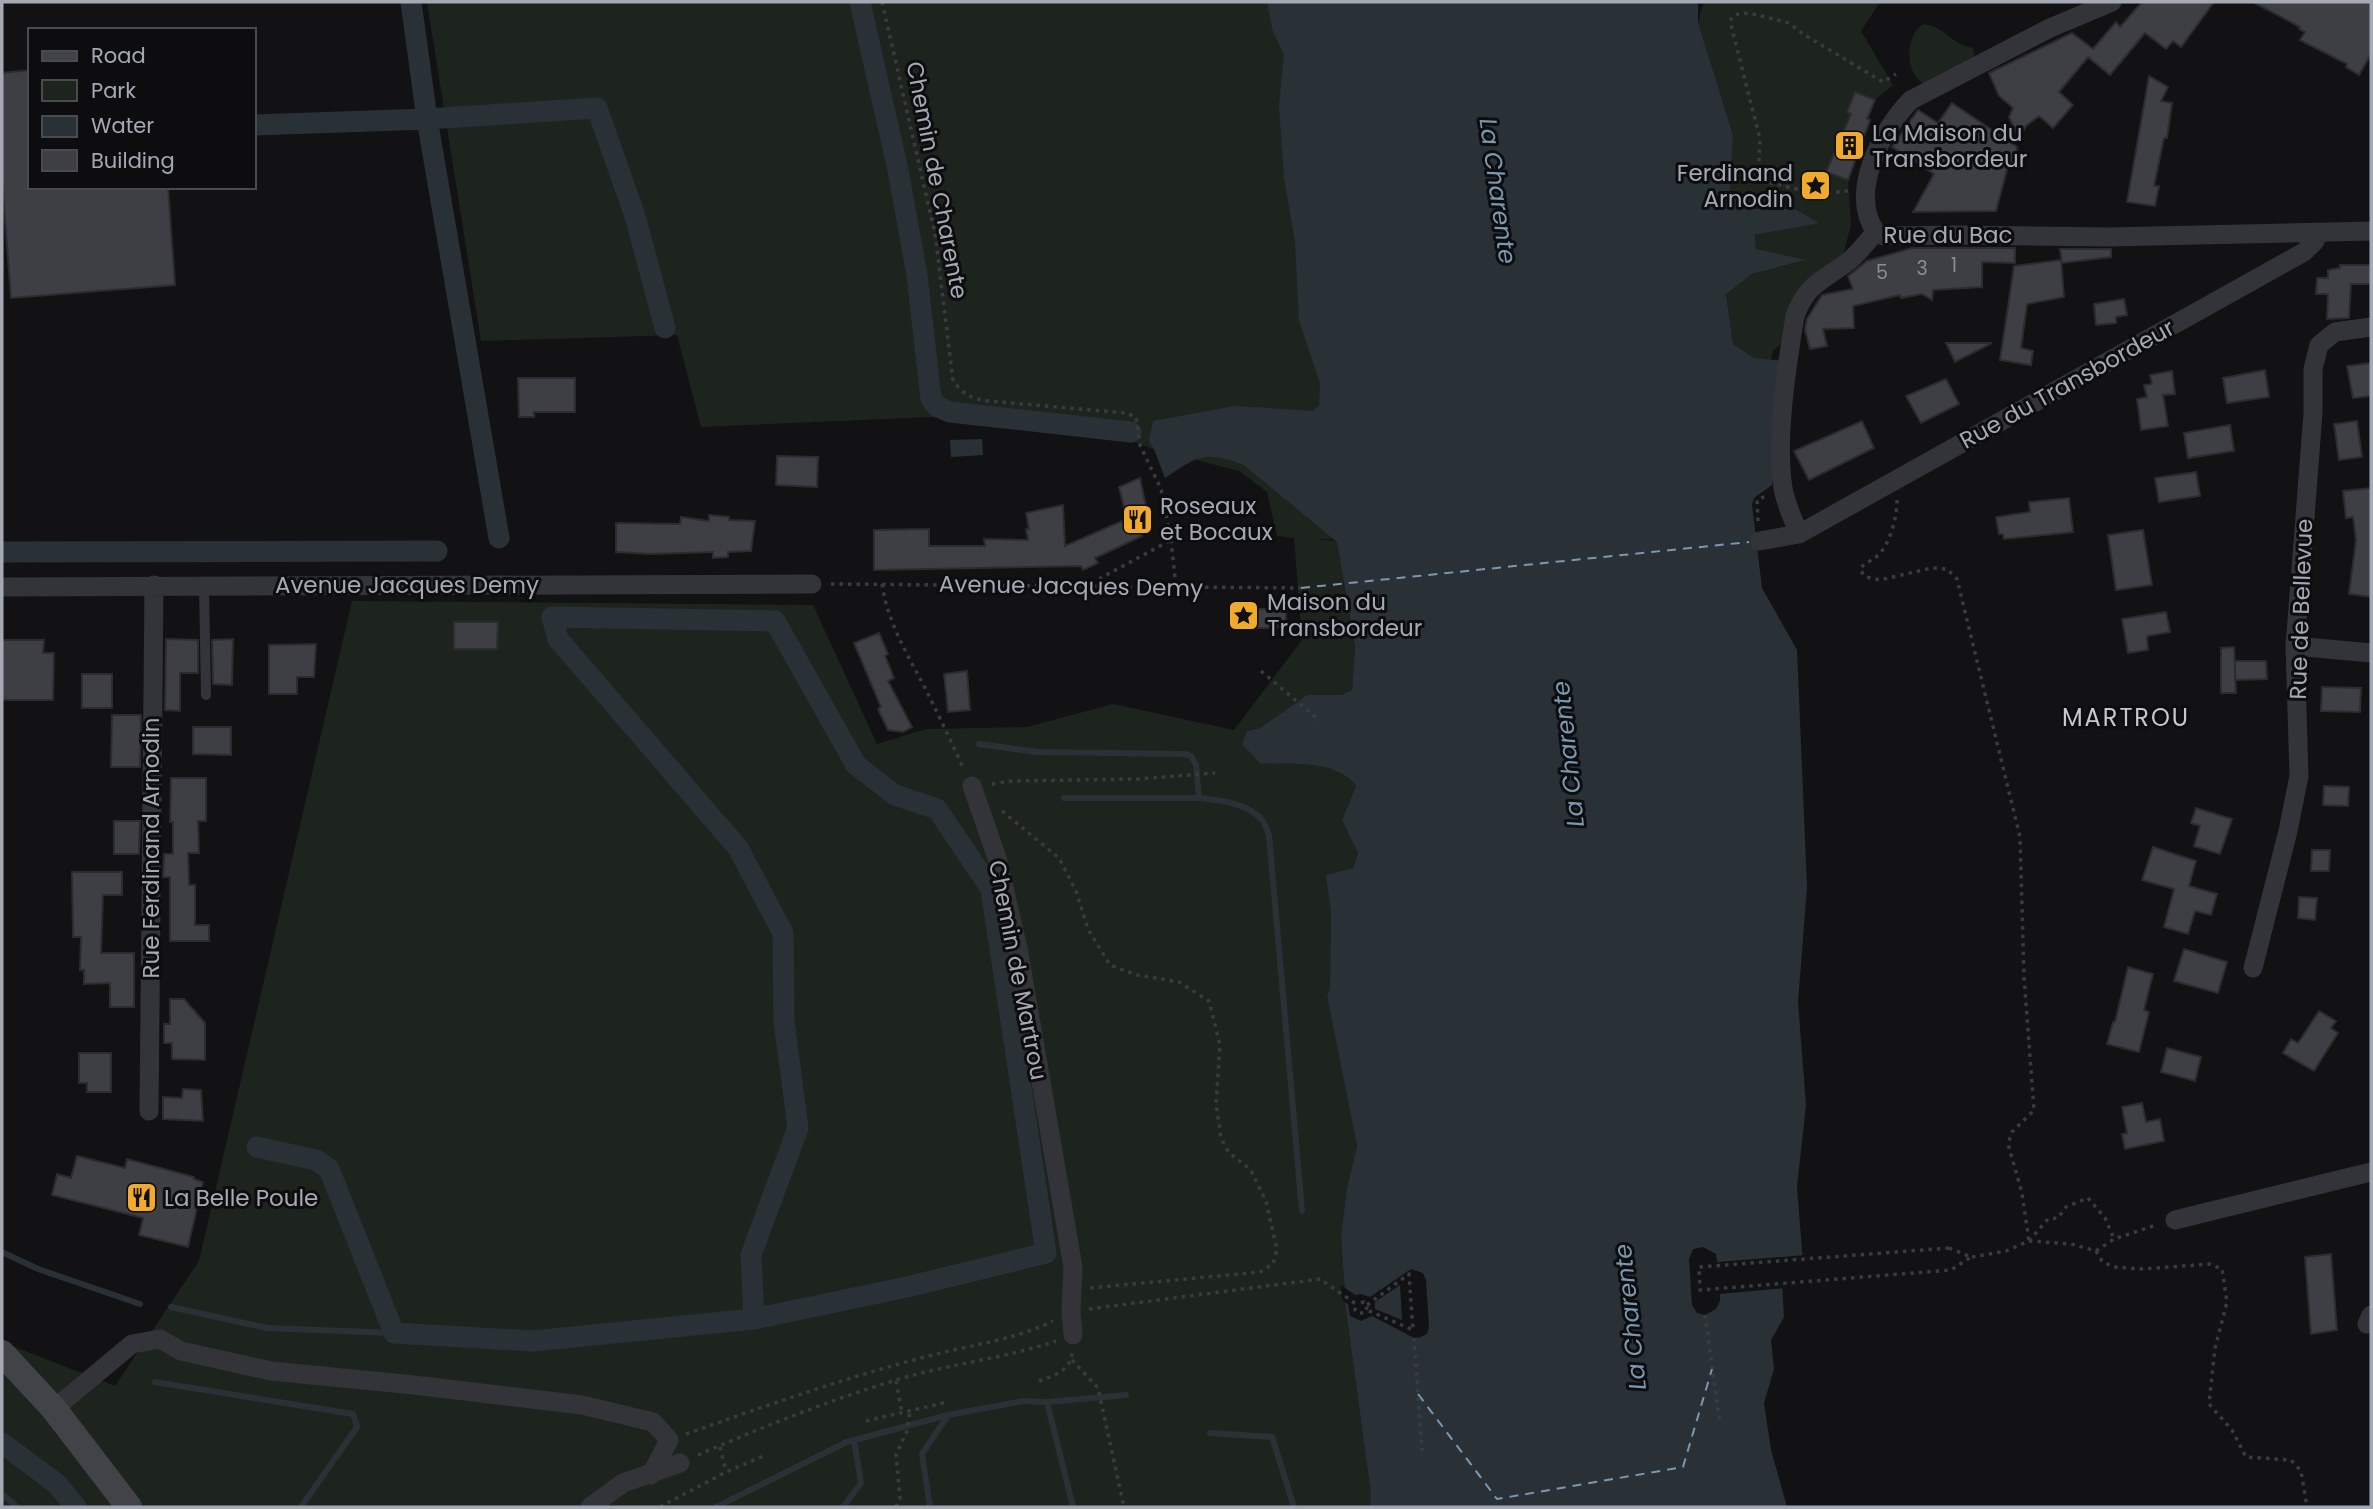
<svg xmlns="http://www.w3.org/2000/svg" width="2373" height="1509" font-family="Poppins,sans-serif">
<rect width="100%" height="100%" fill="#121214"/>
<path fill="#1d241d" d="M 427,2 L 1287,2 L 1324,419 L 1256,456 L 1336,539 L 1315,539 L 1337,541 L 1355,647 L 1352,690 L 1342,695 L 1307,695 L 1260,728 L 1247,731 L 1261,764 C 1290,764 1337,759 1356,786 L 1342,820 L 1358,853 L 1353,868 L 1327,875 L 1331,912 L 1330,990 L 1327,996 L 1357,1146 L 1347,1188 L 1341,1235 L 1346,1310 L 1371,1495 L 1370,1507 L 2,1507 L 2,1342 L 115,1386 L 199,1261 L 352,601 L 813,605 L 877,744 L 926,729 L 1027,727 L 1113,704 L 1234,730 L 1302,640 L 1294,538 L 1277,536 L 1267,492 L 1239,471 L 1150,448 L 1128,439 L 931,417 L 701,427 L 677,335 L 481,341 Z
M 1704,2 L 1880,2 L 1861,31 L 1893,85 L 1875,100 L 1848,180 L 1851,225 L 1842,259 L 1778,347 L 1773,350 L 1771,360 L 1753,358 L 1733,344 L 1726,293 L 1752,274 L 1804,261 L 1756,249 L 1755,235 L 1817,223 L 1795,209 L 1749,209 L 1730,193 L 1733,135 L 1698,22 Z
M 1923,24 C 1946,27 1952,45 1973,48 L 1974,56 L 1970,63 L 1924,84 C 1904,72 1905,37 1923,24 Z"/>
<path fill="#293137" d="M 1267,2 L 1698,2 L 1698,22 L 1733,135 L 1730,193 L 1749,209 L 1795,209 L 1819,223 L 1755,235 L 1756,249 L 1806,260 L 1752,274 L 1726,294 L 1733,344 L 1754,358 L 1785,361 L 1775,392 L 1772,485 L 1754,498 L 1752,504 L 1762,588 L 1797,650 L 1807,887 L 1798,1002 L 1806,1105 L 1797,1187 L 1803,1263 L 1781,1267 L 1784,1317 L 1771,1340 L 1774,1369 L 1764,1403 L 1771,1450 L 1787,1507 L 1370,1507 L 1371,1495 L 1346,1310 L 1341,1235 L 1347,1188 L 1357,1146 L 1327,996 L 1330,989 L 1331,912 L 1326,875 L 1353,868 L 1358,853 L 1342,820 L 1356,786 C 1337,759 1290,764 1261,764 L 1242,744 L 1247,731 L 1260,728 L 1307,695 L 1342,695 L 1352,690 L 1355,647 L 1337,542 L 1244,465 C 1204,450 1198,456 1165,478 L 1154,449 L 1149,441 L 1153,421 L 1235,406 L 1313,411 L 1319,406 L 1320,383 L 1299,320 L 1295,241 L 1284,178 L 1279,106 L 1284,54 L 1273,32 Z
M 982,439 L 983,455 L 951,457 L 950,440 Z"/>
<path fill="#121214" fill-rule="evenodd" d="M 1703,1247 L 1716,1254 L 1717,1262 L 1806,1255 L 1806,1263 L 1804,1266 L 1784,1270 L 1786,1288 L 1720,1294 L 1720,1301 L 1716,1309 L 1705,1315 L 1697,1313 L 1692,1305 L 1689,1259 L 1693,1249 Z
M 1411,1269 L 1423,1273 L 1426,1280 L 1429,1327 L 1427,1334 L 1421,1337 L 1414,1338 L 1372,1316 L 1361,1321 L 1350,1316 L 1348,1304 L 1342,1300 L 1341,1285 L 1355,1295 L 1361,1294 L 1370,1297 ZM 1400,1285 L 1402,1320 L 1375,1309 L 1375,1302 Z"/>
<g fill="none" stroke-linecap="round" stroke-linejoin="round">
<path stroke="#293137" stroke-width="6" d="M 979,744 L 1037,752 L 1184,754 L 1191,756 L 1196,765 L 1199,798
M 1064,798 L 1199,798 C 1218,800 1249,803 1262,820 C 1265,823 1267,830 1269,835 L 1302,1211
M 2,1252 L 38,1269 L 140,1304
M 171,1307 L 267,1328 L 394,1333
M 155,1382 L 353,1414 L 357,1427 L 301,1507
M 1047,1402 L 1073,1507
M 1210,1433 L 1272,1437 L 1294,1507
M 2,1494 L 17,1507
M 716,1507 L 847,1442 L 948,1415 L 1023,1401 L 1047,1402 L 1126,1395
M 843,1507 L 861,1483 L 854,1440
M 930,1507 L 922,1454 L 948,1415"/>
<path stroke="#293137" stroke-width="21" d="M 411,2 L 427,119 L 499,538
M 860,2 L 898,170 L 917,275 L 931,399 L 938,407 L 950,412 L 1131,432
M 254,125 L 427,119 L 597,108 L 635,216 L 665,328
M 2,552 L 437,551
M 257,1147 L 316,1160 L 329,1169 L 394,1333 L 533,1341 L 754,1319 L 907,1287 L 1046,1253 L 991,889 L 937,809 L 895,795 L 856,765 L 775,621 L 552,617 L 558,639 L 738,848 L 783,933 L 784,1021 L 798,1128 L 751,1255 L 754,1319
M 2,1443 L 57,1484 L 76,1507"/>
<path stroke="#7a98b0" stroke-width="2" stroke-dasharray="9 7" stroke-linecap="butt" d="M 1301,588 L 1749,542
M 1418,1394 L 1497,1499 L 1683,1467 L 1712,1369"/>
</g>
<path fill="#3e3f44" stroke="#2c2c30" stroke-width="2" d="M 2142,2 L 2214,2 L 2181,47 L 2173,41 L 2166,49 L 2145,33 L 2110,75 L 2088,57 L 2059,92 L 2073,105 L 2053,128 L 2039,116 L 2026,126 L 2019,139 L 2009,117 L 2013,108 L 1999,96 L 1989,73 L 2072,33 L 2093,49 L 2116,22 L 2120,27 Z
M 2253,2 L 2371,2 L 2371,54 L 2359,75 L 2346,67 L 2347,64 L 2300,40 L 2305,32 L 2299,29 L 2300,27 Z
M 30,70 L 30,187 L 168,187 L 175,285 L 11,298 L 2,180 L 2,73 Z
M 2149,76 L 2168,87 L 2161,101 L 2172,103 L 2167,138 L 2164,138 L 2154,186 L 2159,186 L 2155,206 L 2127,202 Z
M 1855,92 L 1875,100 L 1867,119 L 1870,120 L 1848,180 L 1826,172 L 1851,114 L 1847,112 Z
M 1952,103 L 2017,147 L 2015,168 L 2008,166 L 1996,211 L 1913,212 L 1934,174 L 1892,147 L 1918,110 L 1938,123 Z
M 1912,248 L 2015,248 L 2015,263 L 1982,262 L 1982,287 L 1933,290 L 1932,300 L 1922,294 L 1901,298 L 1900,295 L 1853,306 L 1854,328 L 1823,329 L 1827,346 L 1810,349 L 1805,330 L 1807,319 L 1820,298 L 1822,295 L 1853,289 L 1848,276 L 1867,261 Z
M 2060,249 L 2111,249 L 2111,257 L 2062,263 Z
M 2061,260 L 2064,297 L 2027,304 L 2021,348 L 2033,351 L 2031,365 L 2000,360 L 2014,266 Z
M 2340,265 L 2371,265 L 2371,284 L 2351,284 L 2349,318 L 2327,319 L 2328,294 L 2316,294 L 2317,278 L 2328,278 L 2328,270 L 2340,268 Z
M 2124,299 L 2127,315 L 2116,317 L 2116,323 L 2096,325 L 2094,304 Z
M 1946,343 L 1992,343 L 1955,362 Z
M 2371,363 L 2371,396 L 2353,398 L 2347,366 Z
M 2265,370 L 2269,397 L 2227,403 L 2223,378 Z
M 2172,371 L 2175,394 L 2163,395 L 2168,426 L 2141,430 L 2137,399 L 2147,397 L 2144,385 L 2152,384 L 2150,375 Z
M 518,378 L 575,378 L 575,412 L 534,412 L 534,417 L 519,417 Z
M 1946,379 L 1959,404 L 1921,423 L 1906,396 Z
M 1862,421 L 1874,448 L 1809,480 L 1794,451 Z
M 2357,421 L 2362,457 L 2339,460 L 2334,424 Z
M 2230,425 L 2234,451 L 2188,458 L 2184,433 Z
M 777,456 L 818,457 L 817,487 L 776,485 Z
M 2196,472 L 2200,496 L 2159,502 L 2155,478 Z
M 1140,478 L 1149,521 L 1134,525 L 1142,536 L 1095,558 L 1098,563 L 1083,570 L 1081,566 L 874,570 L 874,530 L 929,529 L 929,546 L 985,546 L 984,539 L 1028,540 L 1026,529 L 1029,529 L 1026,513 L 1063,505 L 1065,546 L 1127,519 L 1119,487 Z
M 2371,488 L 2371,597 L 2349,594 L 2356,540 L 2353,517 L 2346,518 L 2343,491 Z
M 2069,498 L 2073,532 L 2004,539 L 2003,534 L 1999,534 L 1996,517 L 2030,512 L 2029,502 Z
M 709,515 L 729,517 L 729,520 L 755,521 L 751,551 L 728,552 L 728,557 L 713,558 L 713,552 L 649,554 L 616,552 L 616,523 L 680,524 L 681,517 L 709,521 Z
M 2143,530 L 2152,585 L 2116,590 L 2108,535 Z
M 1248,609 L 1286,609 L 1286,628 L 1248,628 Z
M 2166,612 L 2170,632 L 2147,636 L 2148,650 L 2128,653 L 2122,619 Z
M 454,622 L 498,622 L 497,649 L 454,649 Z
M 879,633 L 888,654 L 885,656 L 894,678 L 888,681 L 912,727 L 903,732 L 888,730 L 878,709 L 881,707 L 854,643 Z
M 166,639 L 198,640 L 198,673 L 180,673 L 180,711 L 165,710 Z
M 233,639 L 232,685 L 213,684 L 212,640 Z
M 2,640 L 44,640 L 43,653 L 54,653 L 53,700 L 2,700 Z
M 316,644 L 314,677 L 297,677 L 297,694 L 269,694 L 269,645 Z
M 2234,647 L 2236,693 L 2221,693 L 2221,648 Z
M 2235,661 L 2266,661 L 2267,679 L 2235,680 Z
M 967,671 L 970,710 L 948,712 L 944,674 Z
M 82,674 L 112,674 L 112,708 L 82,708 Z
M 2322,687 L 2361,688 L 2360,712 L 2321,711 Z
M 112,715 L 141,715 L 140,767 L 111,767 Z
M 193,727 L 231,727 L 231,755 L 193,754 Z
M 171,778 L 206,778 L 206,821 L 198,821 L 199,853 L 188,853 L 189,885 L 195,885 L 195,925 L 209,925 L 209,941 L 170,941 L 170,877 L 163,877 L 164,854 L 173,854 L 173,822 L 170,822 Z
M 2324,786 L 2349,787 L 2348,806 L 2323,805 Z
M 2196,808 L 2232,819 L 2220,854 L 2194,846 L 2200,826 L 2191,823 Z
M 114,821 L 140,821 L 139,854 L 114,854 Z
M 2153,847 L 2196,861 L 2189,886 L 2217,894 L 2211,915 L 2195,911 L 2188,934 L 2164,927 L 2174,889 L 2142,880 Z
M 2312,850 L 2330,850 L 2329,871 L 2311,871 Z
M 72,872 L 122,872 L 122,895 L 103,895 L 101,953 L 134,953 L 134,1007 L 110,1007 L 110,983 L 84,984 L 84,970 L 80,970 L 81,937 L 73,937 Z
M 2299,897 L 2317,898 L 2315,920 L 2298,918 Z
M 2184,949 L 2227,962 L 2218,993 L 2174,981 Z
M 2128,967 L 2153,974 L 2144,1010 L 2149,1012 L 2139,1052 L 2107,1044 L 2113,1022 L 2115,1022 Z
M 170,999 L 184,999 L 205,1023 L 205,1060 L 172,1059 L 172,1043 L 164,1043 L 164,1024 L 170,1024 Z
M 2319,1011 L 2336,1021 L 2331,1028 L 2338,1033 L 2314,1071 L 2283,1053 L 2291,1039 L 2298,1043 Z
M 2167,1048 L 2201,1057 L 2195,1081 L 2161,1072 Z
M 79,1053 L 111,1053 L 111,1092 L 87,1092 L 87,1083 L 79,1083 Z
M 183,1089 L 201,1090 L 203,1121 L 163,1119 L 163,1097 L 182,1098 Z
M 2142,1103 L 2146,1122 L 2160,1119 L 2164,1141 L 2125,1149 L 2122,1134 L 2127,1133 L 2122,1107 Z
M 77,1156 L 125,1168 L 127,1159 L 194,1177 L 194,1179 L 203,1182 L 188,1247 L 139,1235 L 143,1218 L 52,1195 L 57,1174 L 71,1178 Z
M 2331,1254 L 2337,1330 L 2311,1334 L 2305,1257 Z"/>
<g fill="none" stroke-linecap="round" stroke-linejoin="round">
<path stroke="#393b40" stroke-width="3.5" stroke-dasharray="3.5 5" stroke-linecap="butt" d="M 882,2 L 935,234 L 953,380 C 963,395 971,398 988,401 L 1126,413 L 1136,417 L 1140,445 L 1161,489 L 1171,540 L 1176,587
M 1848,191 L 1818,194 L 1758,180 L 1760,139 L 1730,21 L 1734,15 L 1749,13 L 1789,23 L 1803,34 L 1883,82 L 1896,74
M 1897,500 C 1897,517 1890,546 1876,557 C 1869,563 1864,562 1860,570 L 1866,577 L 1880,580 L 1932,568 L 1947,569 L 1957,579 L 2020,837 L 2024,977 L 2034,1110 L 2012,1132 L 2008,1144 L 2022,1193 L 2029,1241
M 1758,521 L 1757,500 L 1766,496
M 831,584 L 1301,588
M 882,584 C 888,624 908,655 926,690 C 939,716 952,743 964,770
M 1084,587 L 1171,540
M 1261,671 L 1320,721
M 992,784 L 1013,781 L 1139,779 L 1215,773
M 1002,811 L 1059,858 L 1076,891 L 1088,929 L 1110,965 L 1137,975 L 1179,982 L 1209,1001 L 1220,1045 L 1216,1103 L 1221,1138 L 1229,1153 L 1250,1169 L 1266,1201 L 1277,1250 L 1273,1264 L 1260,1272 L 1090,1288
M 2029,1241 L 2048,1219 L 2058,1218 L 2066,1207 L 2088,1198 L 2105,1218 L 2114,1239
M 1949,1248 L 1971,1257 L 1951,1270 L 1700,1290 L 1699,1267 Z
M 2096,1251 L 2114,1239 L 2156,1225
M 1972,1257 L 2006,1251 L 2029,1241 L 2071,1244 L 2096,1251 L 2102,1261 L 2113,1267 L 2143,1269 L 2210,1264 L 2222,1269 L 2227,1302 L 2215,1348 L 2209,1404 L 2232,1430 L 2246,1457 L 2291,1460 L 2301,1471 L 2307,1507
M 1367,1305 L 1409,1274 L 1413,1330 L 1367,1310
M 1089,1309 L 1320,1279 L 1356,1304 L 1355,1310 L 1358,1313 L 1365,1313 L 1367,1307 L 1364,1302 L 1356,1304
M 1705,1315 L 1720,1424
M 1414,1338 L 1422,1451
M 1072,1360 L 1098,1388 L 1124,1507
M 896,1381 L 902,1413
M 1039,1381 C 1054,1376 1071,1370 1072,1353
M 866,1421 L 947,1402
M 686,1434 C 765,1406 844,1378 925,1357 C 968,1345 1012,1341 1053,1321
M 720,1447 L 726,1472
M 698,1455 C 767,1425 837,1397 910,1376 C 958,1363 1009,1357 1056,1341
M 660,1507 L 726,1472 L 766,1455
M 896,1507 L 900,1498 L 896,1455 L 907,1431 L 910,1411"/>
<path stroke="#333439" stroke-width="10" d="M 204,586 L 206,695"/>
<path stroke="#333439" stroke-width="19" d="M 1876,232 L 1884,236 L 1956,235 L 2110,237 L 2371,231
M 1876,232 C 1848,193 1882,129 1911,100 L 2050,28 L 2112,2
M 1799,534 C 1793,519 1786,505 1783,488 C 1775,441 1787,364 1795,316 C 1807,283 1824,280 1849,261 C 1859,253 1867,241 1876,232
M 1759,541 L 1799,534 L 2304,252 L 2315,241 L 2318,234
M 2,587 L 812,584
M 2295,646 L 2371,653
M 972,786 L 997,858 L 1018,948 L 1073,1267 L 1071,1312 L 1073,1335
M 2253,968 L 2288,831 L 2299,776 L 2295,646 L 2313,413 L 2313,369 L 2319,345 L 2335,332 L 2371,327
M 149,1111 L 154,585
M 2175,1220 L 2371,1172
M 2367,1324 L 2371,1315
M 54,1409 L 132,1344 L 160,1339 L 181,1351 L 271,1371 L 414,1385 L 582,1405 L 653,1422 L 669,1440 L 651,1475
M 590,1507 L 623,1483 L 680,1463"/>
<path stroke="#414349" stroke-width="26" d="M 2,1353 L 54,1409 L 129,1507"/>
</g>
<defs>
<symbol id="building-square" viewBox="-11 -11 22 22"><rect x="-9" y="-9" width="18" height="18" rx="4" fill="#f1aa2d" stroke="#0d0d0f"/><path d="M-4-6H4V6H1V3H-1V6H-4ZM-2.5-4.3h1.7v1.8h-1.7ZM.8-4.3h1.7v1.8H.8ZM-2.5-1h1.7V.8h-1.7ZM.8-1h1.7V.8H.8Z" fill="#111"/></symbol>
<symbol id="sight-square" viewBox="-11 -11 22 22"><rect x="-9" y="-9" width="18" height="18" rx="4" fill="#f1aa2d" stroke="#0d0d0f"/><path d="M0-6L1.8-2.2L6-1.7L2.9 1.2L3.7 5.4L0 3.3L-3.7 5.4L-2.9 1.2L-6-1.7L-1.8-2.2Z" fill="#111"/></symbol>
<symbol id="restaurant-square" viewBox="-11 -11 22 22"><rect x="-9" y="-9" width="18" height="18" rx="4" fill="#f1aa2d" stroke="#0d0d0f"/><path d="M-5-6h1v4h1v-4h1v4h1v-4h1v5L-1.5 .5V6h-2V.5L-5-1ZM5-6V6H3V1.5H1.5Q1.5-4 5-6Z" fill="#111"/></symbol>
</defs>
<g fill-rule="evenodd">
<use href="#building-square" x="1832" y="128" width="35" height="35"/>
<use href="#sight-square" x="1798" y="168" width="35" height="35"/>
<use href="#restaurant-square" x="1120" y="502" width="35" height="35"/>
<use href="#sight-square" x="1226" y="598" width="35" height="35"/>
<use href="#restaurant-square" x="124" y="1180" width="35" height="35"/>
</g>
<g text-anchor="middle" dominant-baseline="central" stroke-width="6" stroke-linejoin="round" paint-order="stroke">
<g font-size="19" fill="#8a8e98">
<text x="1954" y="265">1</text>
<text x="1922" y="268">3</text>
<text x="1882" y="272">5</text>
</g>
<g font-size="23" fill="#a4a9b4" stroke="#0d0d0f" text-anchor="start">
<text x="1872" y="133">La Maison du<tspan x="1872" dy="26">Transbordeur</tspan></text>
<text x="1793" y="173" text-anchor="end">Ferdinand<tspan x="1793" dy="26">Arnodin</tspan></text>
<text x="1160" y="506">Roseaux<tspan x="1160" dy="26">et Bocaux</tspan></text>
<text x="1267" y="602">Maison du<tspan x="1267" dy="26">Transbordeur</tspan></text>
<text x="164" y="1198">La Belle Poule</text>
</g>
<g font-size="23" fill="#a4a9b4" stroke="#0d0d0f">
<text transform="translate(937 180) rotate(79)">Chemin de Charente</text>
<text x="1948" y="235">Rue du Bac</text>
<text transform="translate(2067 384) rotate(-29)">Rue du Transbordeur</text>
<text x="407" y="585">Avenue Jacques Demy</text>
<text transform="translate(1071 586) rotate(1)">Avenue Jacques Demy</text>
<text transform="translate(2301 609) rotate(-88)">Rue de Bellevue</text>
<text transform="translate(151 848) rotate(-90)">Rue Ferdinand Arnodin</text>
<text transform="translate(1018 970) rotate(79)">Chemin de Martrou</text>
</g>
<g font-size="24" font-style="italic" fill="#7a98b0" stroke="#0d0d0f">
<text transform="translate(1498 191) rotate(82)">La Charente</text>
<text transform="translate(1568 754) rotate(-96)">La Charente</text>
<text transform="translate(1630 1317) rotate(-96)">La Charente</text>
</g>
<g font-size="24" letter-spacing="2" fill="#c5c8d1" stroke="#0d0d0f">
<text x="2126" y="717">MARTROU</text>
</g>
</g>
<rect width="2373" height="1509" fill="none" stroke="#a4a9b4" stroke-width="7"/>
<rect x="28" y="28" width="228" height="161" fill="#0d0d0f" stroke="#494b51" stroke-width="2"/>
<rect x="42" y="51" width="35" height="10" fill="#414349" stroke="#494b51" stroke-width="2"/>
<text x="91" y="63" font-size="21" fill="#a4a9b4">Road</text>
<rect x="42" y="80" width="35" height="21" fill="#1d241d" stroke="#494b51" stroke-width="2"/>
<text x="91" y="98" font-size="21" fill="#a4a9b4">Park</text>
<rect x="42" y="116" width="35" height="21" fill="#293137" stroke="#494b51" stroke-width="2"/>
<text x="91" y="133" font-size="21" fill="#a4a9b4">Water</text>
<rect x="42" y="150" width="35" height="21" fill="#3e3f44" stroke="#494b51" stroke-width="2"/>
<text x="91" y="168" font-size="21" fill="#a4a9b4">Building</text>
</svg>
